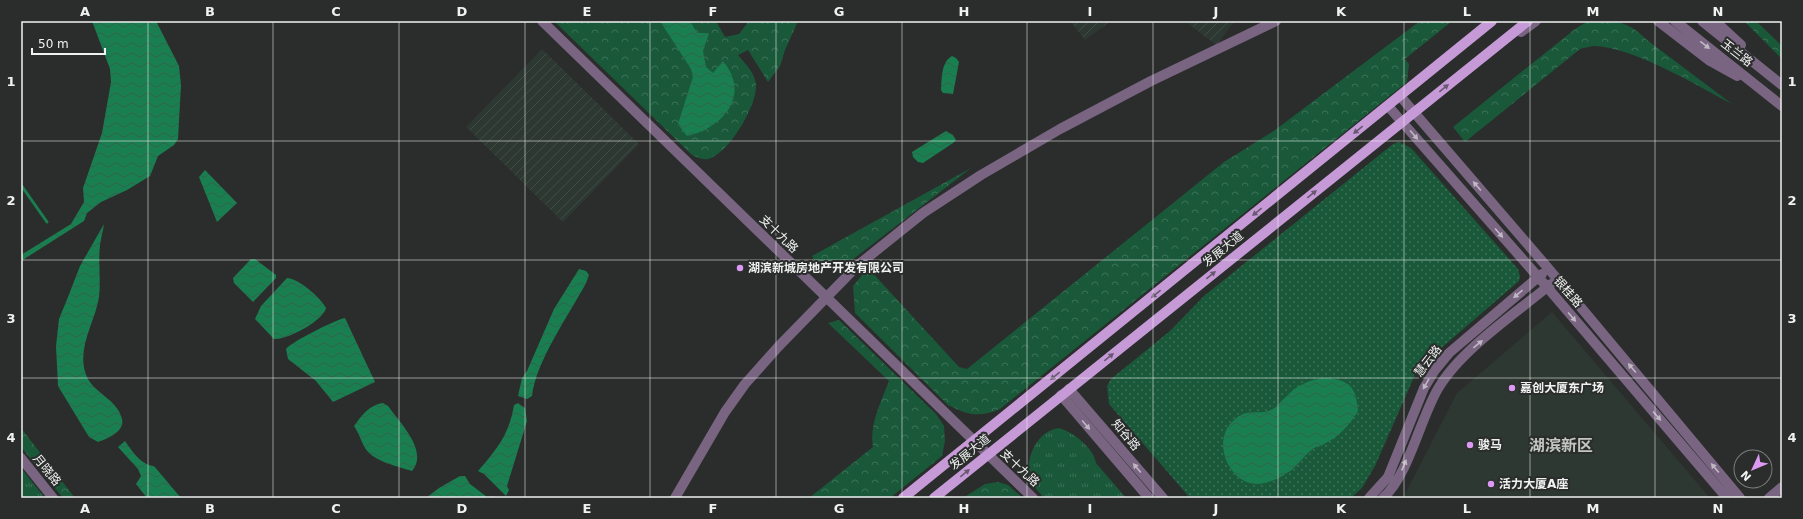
<svg xmlns="http://www.w3.org/2000/svg" width="1803" height="519" font-family="'DejaVu Sans','Noto Sans SC',sans-serif">
<defs>
<pattern id="industrial-furrows" width="10" height="10" patternUnits="userSpaceOnUse"><rect width="10" height="10" fill="#2e3832"/><path d="M-1 1l2-2M0 10L10 0M9 11l2-2" fill="none" stroke="#424c46"/></pattern>
<pattern id="grass-tufts" width="24" height="20" patternUnits="userSpaceOnUse"><rect width="24" height="20" fill="#19593a"/><path d="M3 7l-1-3M5 7V3M7 7l1-3M15 17l-1-3M17 17v-4M19 17l1-3" fill="none" stroke="#3b7157"/></pattern>
<pattern id="forest-crowns" width="20" height="18" patternUnits="userSpaceOnUse"><rect width="20" height="18" fill="#19593a"/><path d="M2 6a3 3 0 1 1 6 0M12 15a3 3 0 1 1 6 0" fill="none" stroke="#3b7157"/></pattern>
<pattern id="park-dots" width="8" height="8" patternUnits="userSpaceOnUse"><rect width="8" height="8" fill="#19593a"/><path d="M2 2h.1M6 6h.1" fill="none" stroke="#3b7157" stroke-width="1.8" stroke-linecap="round"/></pattern>
<pattern id="water-waves" width="16" height="10" patternUnits="userSpaceOnUse"><rect width="16" height="10" fill="#197f50"/><path d="M0 5q4-4 8 0t8 0" fill="none" stroke="#30644c"/></pattern>
</defs>
<rect width="100%" height="100%" fill="#2a2d2b"/>
<path fill="#2e3832" d="M 1552,312 L 1710,498 L 1403,498 L 1457,393 Z"/>
<path fill="url(#industrial-furrows)" d="M 1070,21 L 1111,21 L 1085,40 Z
M 1185,21 L 1235,21 L 1216,45 Z
M 542,49 L 639,144 L 563,222 L 466,127 Z"/>
<path fill="url(#grass-tufts)" d="M 1059,428 C 1073,432 1094,448 1096,463 L 1126,498 L 1044,498 C 1038,491 1030,483 1029,474 C 1027,454 1038,431 1059,428 Z
M 21,468 L 45,498 L 21,498 Z"/>
<path fill="url(#forest-crowns)" d="M 554,21 L 716,21 L 725,37 L 739,34 L 749,21 L 798,21 L 785,50 L 780,66 L 768,82 L 748,50 L 738,55 C 745,64 754,71 756,84 C 758,104 729,154 708,159 C 701,160 696,157 691,154 Z
M 1420,21 L 1452,21 L 1405,59 L 1409,64 L 1407,82 L 1000,409 C 979,418 968,415 948,405 L 855,313 L 853,286 L 868,268 L 959,367 L 967,369 L 1224,162 L 1275,130 Z
M 1588,21 C 1616,21 1627,20 1647,40 L 1732,104 C 1696,85 1635,48 1595,46 C 1590,46 1585,48 1580,49 L 1465,142 L 1453,127 L 1575,29 Z
M 1744,21 L 1756,21 L 1782,46 L 1782,59 Z
M 971,168 L 852,260 L 815,262 L 812,256 Z
M 839,320 L 936,414 L 944,426 L 945,441 L 942,456 L 890,498 L 809,498 L 873,447 C 869,425 881,402 889,381 L 828,323 Z
M 21,428 L 75,498 L 63,498 L 21,447 Z
M 998,482 L 1008,485 L 1023,498 L 963,498 L 985,484 Z"/>
<path fill="url(#park-dots)" d="M 1399,142 L 1411,148 L 1518,269 L 1520,276 L 1519,281 L 1418,368 L 1375,466 L 1362,488 L 1351,498 L 1190,498 L 1109,404 L 1107,386 L 1111,379 L 1170,331 L 1204,296 L 1393,144 Z"/>
<path fill="url(#water-waves)" d="M 92,21 L 156,21 L 179,66 L 181,85 L 178,139 L 174,145 L 158,156 L 150,176 L 127,190 L 101,202 L 87,213 L 84,221 L 21,261 L 21,255 L 71,224 L 84,202 L 83,188 L 102,133 L 111,82 L 110,69 Z
M 660,21 L 690,21 L 697,33 L 709,33 L 703,51 L 706,67 L 713,73 L 723,61 C 751,95 724,127 687,136 L 678,124 L 693,77 L 691,69 Z
M 952,56 L 956,58 L 959,62 L 953,94 L 943,93 L 941,90 C 942,78 941,62 952,56 Z
M 946,131 L 953,135 L 956,140 L 953,143 L 923,163 L 918,162 L 913,157 L 912,152 Z
M 205,170 L 237,203 L 217,222 L 199,177 Z
M 104,224 C 103,231 101,238 100,245 C 98,262 101,280 99,297 C 95,323 75,350 87,377 C 94,393 118,400 122,419 C 125,432 107,439 98,442 L 89,437 L 58,386 L 56,346 L 59,319 L 68,297 L 80,266 Z
M 251,259 L 255,259 L 276,275 L 276,278 L 253,302 L 234,283 L 233,278 Z
M 579,269 L 586,271 L 589,275 L 586,283 C 569,315 536,361 532,396 L 527,399 L 518,396 L 522,378 L 527,371 L 554,309 Z
M 287,278 C 298,278 321,298 326,308 C 323,321 287,340 274,339 L 255,319 L 261,306 Z
M 345,318 L 375,382 L 333,402 L 316,381 L 288,359 L 286,349 C 291,342 335,320 345,318 Z
M 1326,378 C 1350,380 1356,387 1358,411 C 1350,424 1339,437 1324,444 C 1322,446 1318,446 1316,447 C 1308,451 1302,460 1296,466 C 1287,475 1268,485 1255,484 C 1227,481 1212,440 1233,421 C 1248,406 1260,417 1273,409 C 1277,407 1282,400 1286,397 C 1297,385 1310,379 1326,378 Z
M 383,403 L 388,406 C 400,423 429,451 412,471 C 397,466 374,462 365,448 C 361,441 359,433 354,426 C 362,415 369,405 383,403 Z
M 518,403 L 525,408 L 527,421 L 507,486 L 509,490 L 506,496 L 484,474 L 478,471 C 497,449 509,435 514,405 Z
M 125,441 C 132,451 141,465 154,466 L 181,498 L 147,498 L 136,484 L 141,476 L 138,469 L 118,447 Z
M 460,476 L 465,476 L 470,484 L 487,497 L 493,496 L 495,498 L 426,498 L 439,488 Z"/>
<g fill="none" stroke-linecap="round" stroke-linejoin="round">
<path stroke="#197f50" stroke-width="3" d="M 21,185 L 47,222"/>
<path stroke="#796481" stroke-width="10" d="M 542,21 L 1033,498
M 1658,21 L 1710,61 L 1737,76
M 1675,21 L 1782,106
M 1702,21 L 1782,85
M 1715,21 L 1741,45
M 1521,32 L 1536,21
M 1400,96 L 1548,268 L 1740,498
M 1388,106 L 1547,287 L 1727,498
M 1069,389 L 1163,498
M 1061,395 L 1149,498
M 21,458 L 53,498
M 675,498 L 725,412 L 745,384 L 778,347 L 857,266 L 923,213 L 981,175 L 1060,129 L 1151,81 L 1276,21
M 1369,498 L 1388,477 L 1424,388 L 1435,370 L 1449,353 L 1542,274
M 1383,498 C 1409,475 1420,418 1439,387 C 1462,349 1516,313 1551,284
M 1769,498 L 1782,487"/>
<path stroke="#c69ad7" stroke-width="10" d="M 903,498 L 1492,21
M 934,498 L 1528,21"/>
</g>
<defs><path id="oneway-solid" d="M-6-.8H1V-3.2L6.5 0L1 3.2V.8H-6Z"/></defs>
<g fill="#c0b9c4">
<use href="#oneway-solid" transform="translate(1705 45) rotate(38)"/>
<use href="#oneway-solid" transform="translate(1414 135) rotate(49)"/>
<use href="#oneway-solid" transform="translate(1477 186) rotate(-131)"/>
<use href="#oneway-solid" transform="translate(1499 233) rotate(49)"/>
<use href="#oneway-solid" transform="translate(1518 294) rotate(139)"/>
<use href="#oneway-solid" transform="translate(1572 317) rotate(49)"/>
<use href="#oneway-solid" transform="translate(1478 344) rotate(-39)"/>
<use href="#oneway-solid" transform="translate(1632 368) rotate(-130)"/>
<use href="#oneway-solid" transform="translate(1426 384) rotate(120)"/>
<use href="#oneway-solid" transform="translate(1657 416) rotate(49)"/>
<use href="#oneway-solid" transform="translate(1086 425) rotate(50)"/>
<use href="#oneway-solid" transform="translate(1404 465) rotate(-67)"/>
<use href="#oneway-solid" transform="translate(1137 468) rotate(-130)"/>
<use href="#oneway-solid" transform="translate(1715 468) rotate(-130)"/>
</g>
<g fill="#685970">
<use href="#oneway-solid" transform="translate(1444 88) rotate(-39)"/>
<use href="#oneway-solid" transform="translate(1358 130) rotate(141)"/>
<use href="#oneway-solid" transform="translate(1312 194) rotate(-39)"/>
<use href="#oneway-solid" transform="translate(1257 212) rotate(141)"/>
<use href="#oneway-solid" transform="translate(1211 275) rotate(-39)"/>
<use href="#oneway-solid" transform="translate(1156 294) rotate(141)"/>
<use href="#oneway-solid" transform="translate(1109 357) rotate(-39)"/>
<use href="#oneway-solid" transform="translate(1055 376) rotate(141)"/>
<use href="#oneway-solid" transform="translate(965 473) rotate(-39)"/>
</g>
<path fill="none" stroke="#f0f2f1" stroke-width="1" stroke-opacity="0.55" d="M 148,21 L 148,498M 273,21 L 273,498M 399,21 L 399,498M 525,21 L 525,498M 650,21 L 650,498M 776,21 L 776,498M 902,21 L 902,498M 1027,21 L 1027,498M 1153,21 L 1153,498M 1278,21 L 1278,498M 1404,21 L 1404,498M 1530,21 L 1530,498M 1655,21 L 1655,498M 21,141 L 1782,141M 21,260 L 1782,260M 21,378 L 1782,378"/>
<g fill="#dc99f4" stroke="#2a2d2b" stroke-width="1.5">
<circle cx="740" cy="268" r="4"/>
<circle cx="1512" cy="388" r="4"/>
<circle cx="1470" cy="445" r="4"/>
<circle cx="1491" cy="484" r="4"/>
</g>
<g text-anchor="middle" dominant-baseline="central" stroke-width="4" stroke-linejoin="round" paint-order="stroke">
<g font-size="12" fill="#f0f2f1" stroke="#2a2d2b">
<text transform="translate(1737 53) rotate(38)">玉兰路</text>
<text transform="translate(779 234) rotate(44)">支十九路</text>
<text transform="translate(1223 249) rotate(-39)">发展大道</text>
<text transform="translate(1568 292) rotate(49)">银桂路</text>
<text transform="translate(1428 361) rotate(-52)">慧云路</text>
<text transform="translate(1126 435) rotate(50)">知谷路</text>
<text transform="translate(970 452) rotate(-39)">发展大道</text>
<text transform="translate(1020 468) rotate(43)">支十九路</text>
<text transform="translate(47 470) rotate(51)">月晓路</text>
</g>
<g font-size="12" font-weight="bold" fill="#f0f2f1" stroke="#2a2d2b" text-anchor="start">
<text x="748" y="268">湖滨新城房地产开发有限公司</text>
<text x="1520" y="388">嘉创大厦东广场</text>
<text x="1478" y="445">骏马</text>
<text x="1499" y="484">活力大厦A座</text>
</g>
<g font-size="16" font-weight="bold" fill="#c2c7c4" stroke="#2a2d2b">
<text x="1561" y="445">湖滨新区</text>
</g>
</g>
<rect width="1803" height="519" fill="none" stroke="#2a2d2b" stroke-width="44"/>
<g transform="translate(1753 469) rotate(226)"><circle r="19" fill="#2a2d2b" stroke="#797c7a"/>
<path d="M0-3L7 15L0 10L-7 15Z" fill="#dc99f4"/>
<text y="-6" font-size="11" font-weight="bold" text-anchor="middle" fill="#f0f2f1">N</text>
</g>
<path d="M32 48v6h73v-6" fill="none" stroke="#f0f2f1" stroke-width="2"/>
<text x="38" y="48" font-size="12" fill="#f0f2f1" stroke="#2a2d2b" stroke-width="3" paint-order="stroke">50 m</text>
<rect x="22" y="22" width="1759" height="475" fill="none" stroke="#f0f2f1" stroke-width="1.5"/>
<g font-size="13" text-anchor="middle" font-weight="bold" fill="#f0f2f1">
<text x="85" y="16">A</text>
<text x="210" y="16">B</text>
<text x="336" y="16">C</text>
<text x="462" y="16">D</text>
<text x="587" y="16">E</text>
<text x="713" y="16">F</text>
<text x="839" y="16">G</text>
<text x="964" y="16">H</text>
<text x="1090" y="16">I</text>
<text x="1216" y="16">J</text>
<text x="1341" y="16">K</text>
<text x="1467" y="16">L</text>
<text x="1593" y="16">M</text>
<text x="1718" y="16">N</text>
<text x="11" y="86">1</text>
<text x="1792" y="86">1</text>
<text x="11" y="205">2</text>
<text x="1792" y="205">2</text>
<text x="11" y="323">3</text>
<text x="1792" y="323">3</text>
<text x="11" y="442">4</text>
<text x="1792" y="442">4</text>
<text x="85" y="513">A</text>
<text x="210" y="513">B</text>
<text x="336" y="513">C</text>
<text x="462" y="513">D</text>
<text x="587" y="513">E</text>
<text x="713" y="513">F</text>
<text x="839" y="513">G</text>
<text x="964" y="513">H</text>
<text x="1090" y="513">I</text>
<text x="1216" y="513">J</text>
<text x="1341" y="513">K</text>
<text x="1467" y="513">L</text>
<text x="1593" y="513">M</text>
<text x="1718" y="513">N</text>
</g>
</svg>
